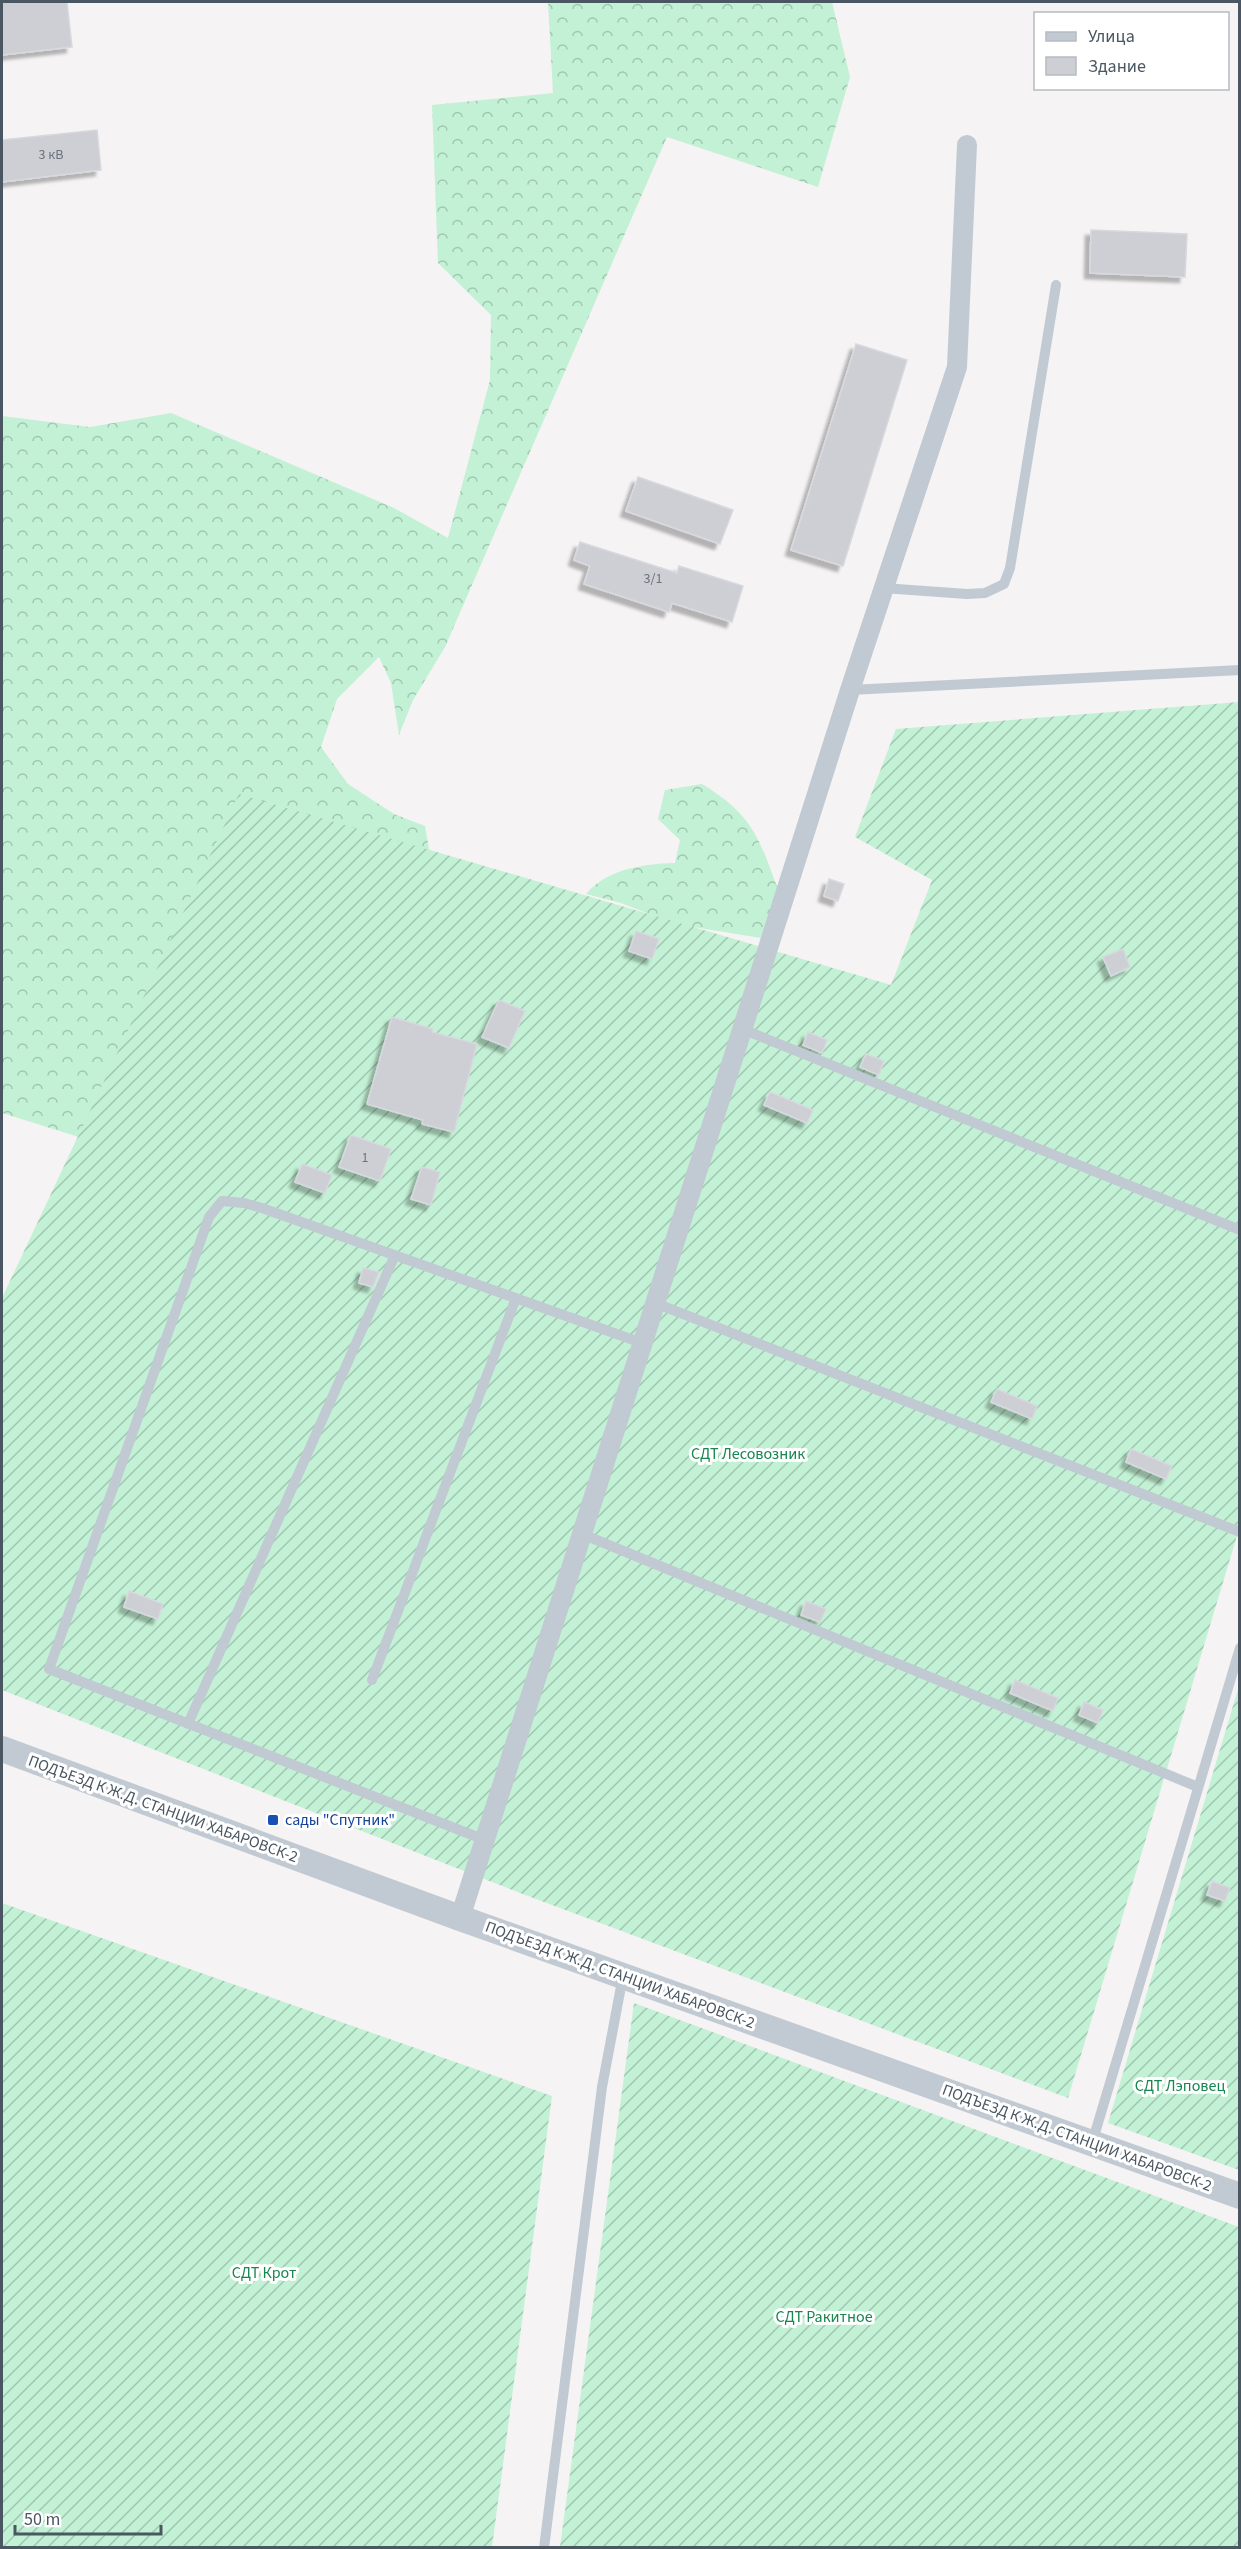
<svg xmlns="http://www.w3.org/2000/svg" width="1241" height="2549" font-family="'Source Sans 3',sans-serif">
<defs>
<pattern id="forest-crowns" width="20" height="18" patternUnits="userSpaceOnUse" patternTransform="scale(1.5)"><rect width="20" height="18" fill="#c3f1d5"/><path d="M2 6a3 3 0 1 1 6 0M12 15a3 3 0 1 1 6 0" fill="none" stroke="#a0c6b0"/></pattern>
<pattern id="garden-furrows" width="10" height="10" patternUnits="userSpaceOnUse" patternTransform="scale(1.5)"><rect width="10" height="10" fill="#c3f1d5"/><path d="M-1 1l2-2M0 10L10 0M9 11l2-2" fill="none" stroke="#a0c6b0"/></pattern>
<filter id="shadow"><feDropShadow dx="-5.5" dy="5.5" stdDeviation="1.5" flood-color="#0004"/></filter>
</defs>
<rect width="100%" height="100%" fill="#f5f3f3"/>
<path fill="url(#forest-crowns)" d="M 548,2 L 832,2 L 850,77 L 818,187 L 667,137 L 445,647 L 413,700 L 399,735 L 391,683 L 379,657 L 337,699 L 321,747 L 348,784 L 394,814 L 425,826 L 433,872 L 258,1193 L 2,1113 L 2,416 L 90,427 L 171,413 L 394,508 L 448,538 L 490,380 L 491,315 L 438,263 L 432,105 L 553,93 Z
M 702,784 C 753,815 759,838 779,892 L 761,938 L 675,924 L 621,903 L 586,894 C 607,869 643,864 675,863 L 680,840 L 658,819 L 665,790 Z"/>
<path fill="url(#garden-furrows)" d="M 1239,702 L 1239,1529 L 1068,2098 L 520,1893 L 2,1690 L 2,1298 L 239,794 L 891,985 L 932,880 L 855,837 L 896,729 Z
M 1239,1686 L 1239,2170 L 1108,2123 Z
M 2,1903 L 552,2096 L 492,2547 L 2,2547 Z
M 634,2003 L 1239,2227 L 1239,2547 L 560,2547 Z"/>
<path fill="#cdcfd5" stroke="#d7d9de" stroke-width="1.5" filter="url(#shadow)" d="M 2,2 L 67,2 L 72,47 L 2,55 Z
M 97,130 L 101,170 L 2,182 L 2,140 Z
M 1091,230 L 1187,234 L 1185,277 L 1090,273 Z
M 856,344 L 907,360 L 843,566 L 791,550 Z
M 638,477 L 733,510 L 720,544 L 626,511 Z
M 580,542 L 677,573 L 679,566 L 743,586 L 732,622 L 672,603 L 669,612 L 584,584 L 590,566 L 574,560 Z
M 829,879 L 844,884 L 838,901 L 824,896 Z
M 636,931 L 659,939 L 652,959 L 629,951 Z
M 1123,949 L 1130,967 L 1111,976 L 1103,957 Z
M 499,1000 L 525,1011 L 509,1048 L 482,1037 Z
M 392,1017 L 433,1029 L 432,1032 L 477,1044 L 454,1132 L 422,1124 L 423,1120 L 367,1104 Z
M 808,1032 L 827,1040 L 822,1053 L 803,1045 Z
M 866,1054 L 884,1061 L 879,1075 L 860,1067 Z
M 770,1092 L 813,1110 L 807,1123 L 764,1105 Z
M 351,1135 L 391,1149 L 380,1181 L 339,1167 Z
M 302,1164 L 332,1175 L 325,1193 L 295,1182 Z
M 422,1167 L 440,1172 L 431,1205 L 411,1199 Z
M 363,1268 L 379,1272 L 373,1287 L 359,1283 Z
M 997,1389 L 1037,1406 L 1032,1419 L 991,1402 Z
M 1131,1449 L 1172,1466 L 1166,1479 L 1126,1462 Z
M 129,1591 L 163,1604 L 158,1619 L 124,1607 Z
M 806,1601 L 826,1609 L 820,1622 L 801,1615 Z
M 1015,1680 L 1058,1698 L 1053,1711 L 1010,1693 Z
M 1084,1702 L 1103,1710 L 1098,1723 L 1079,1715 Z
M 1212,1881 L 1230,1888 L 1225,1901 L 1207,1895 Z"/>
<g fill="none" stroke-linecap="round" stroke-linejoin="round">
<path stroke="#c1cad2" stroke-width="10" d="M 883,588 L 967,594 L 985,593 L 1004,584 L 1010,568 L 1056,285
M 850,690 L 1240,670
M 742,1029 L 1240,1230
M 655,1303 L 1240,1532
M 582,1534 L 1198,1787
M 372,1680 L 516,1298
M 188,1724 L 395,1255
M 485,1840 L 49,1669 L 209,1217 L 222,1201 L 244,1203 L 262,1208 L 642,1343
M 1092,2143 L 1240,1648
M 544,2548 L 602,2087 L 623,1976"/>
<path stroke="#c1cad2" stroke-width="20" d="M 460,1918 L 850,690 L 957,367 L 967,145"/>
<path stroke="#c1cad2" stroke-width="26" d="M 2,1749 L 460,1918 L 1240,2196"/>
</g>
<rect fill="#1a4fb4" stroke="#fff" stroke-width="2" x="267" y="1814" width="12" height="12" rx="3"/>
<g text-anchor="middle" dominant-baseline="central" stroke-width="6" stroke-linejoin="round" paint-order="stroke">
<g font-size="14" fill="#6b747e">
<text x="51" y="155">3 кВ</text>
<text x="653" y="579">3/1</text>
<text x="365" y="1158">1</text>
</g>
<g font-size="16" fill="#17864f" stroke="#fff">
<text x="748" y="1454">СДТ Лесовозник</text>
<text x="1180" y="2086">СДТ Лэповец</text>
<text x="264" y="2273">СДТ Крот</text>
<text x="824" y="2317">СДТ Ракитное</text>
</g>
<g font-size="16" fill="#4a5661" stroke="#fff">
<text transform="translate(163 1809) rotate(20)">ПОДЪЕЗД К Ж.Д. СТАНЦИИ ХАБАРОВСК-2</text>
<text transform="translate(620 1975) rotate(20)">ПОДЪЕЗД К Ж.Д. СТАНЦИИ ХАБАРОВСК-2</text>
<text transform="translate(1077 2138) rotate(20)">ПОДЪЕЗД К Ж.Д. СТАНЦИИ ХАБАРОВСК-2</text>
</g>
<g font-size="16" fill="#164399" stroke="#fff" text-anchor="start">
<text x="285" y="1820">сады "Спутник"</text>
</g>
</g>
<rect width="1241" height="2549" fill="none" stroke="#4a5661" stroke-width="6"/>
<rect x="1034" y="12" width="195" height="78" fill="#ffffff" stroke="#b7bbc0" stroke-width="1.5"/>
<rect x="1046" y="32" width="30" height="9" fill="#c1cad2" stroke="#b7bbc0" stroke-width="1.5"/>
<text x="1088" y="42" font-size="18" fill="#4a5661">Улица</text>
<rect x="1046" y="57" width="30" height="18" fill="#cdcfd5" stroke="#b7bbc0" stroke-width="1.5"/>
<text x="1088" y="72" font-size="18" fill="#4a5661">Здание</text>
<path d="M15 2525v9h146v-9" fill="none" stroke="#4a5661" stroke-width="3"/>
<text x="24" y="2525" font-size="18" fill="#4a5661" stroke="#ffffff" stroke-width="4.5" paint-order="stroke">50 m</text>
</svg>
